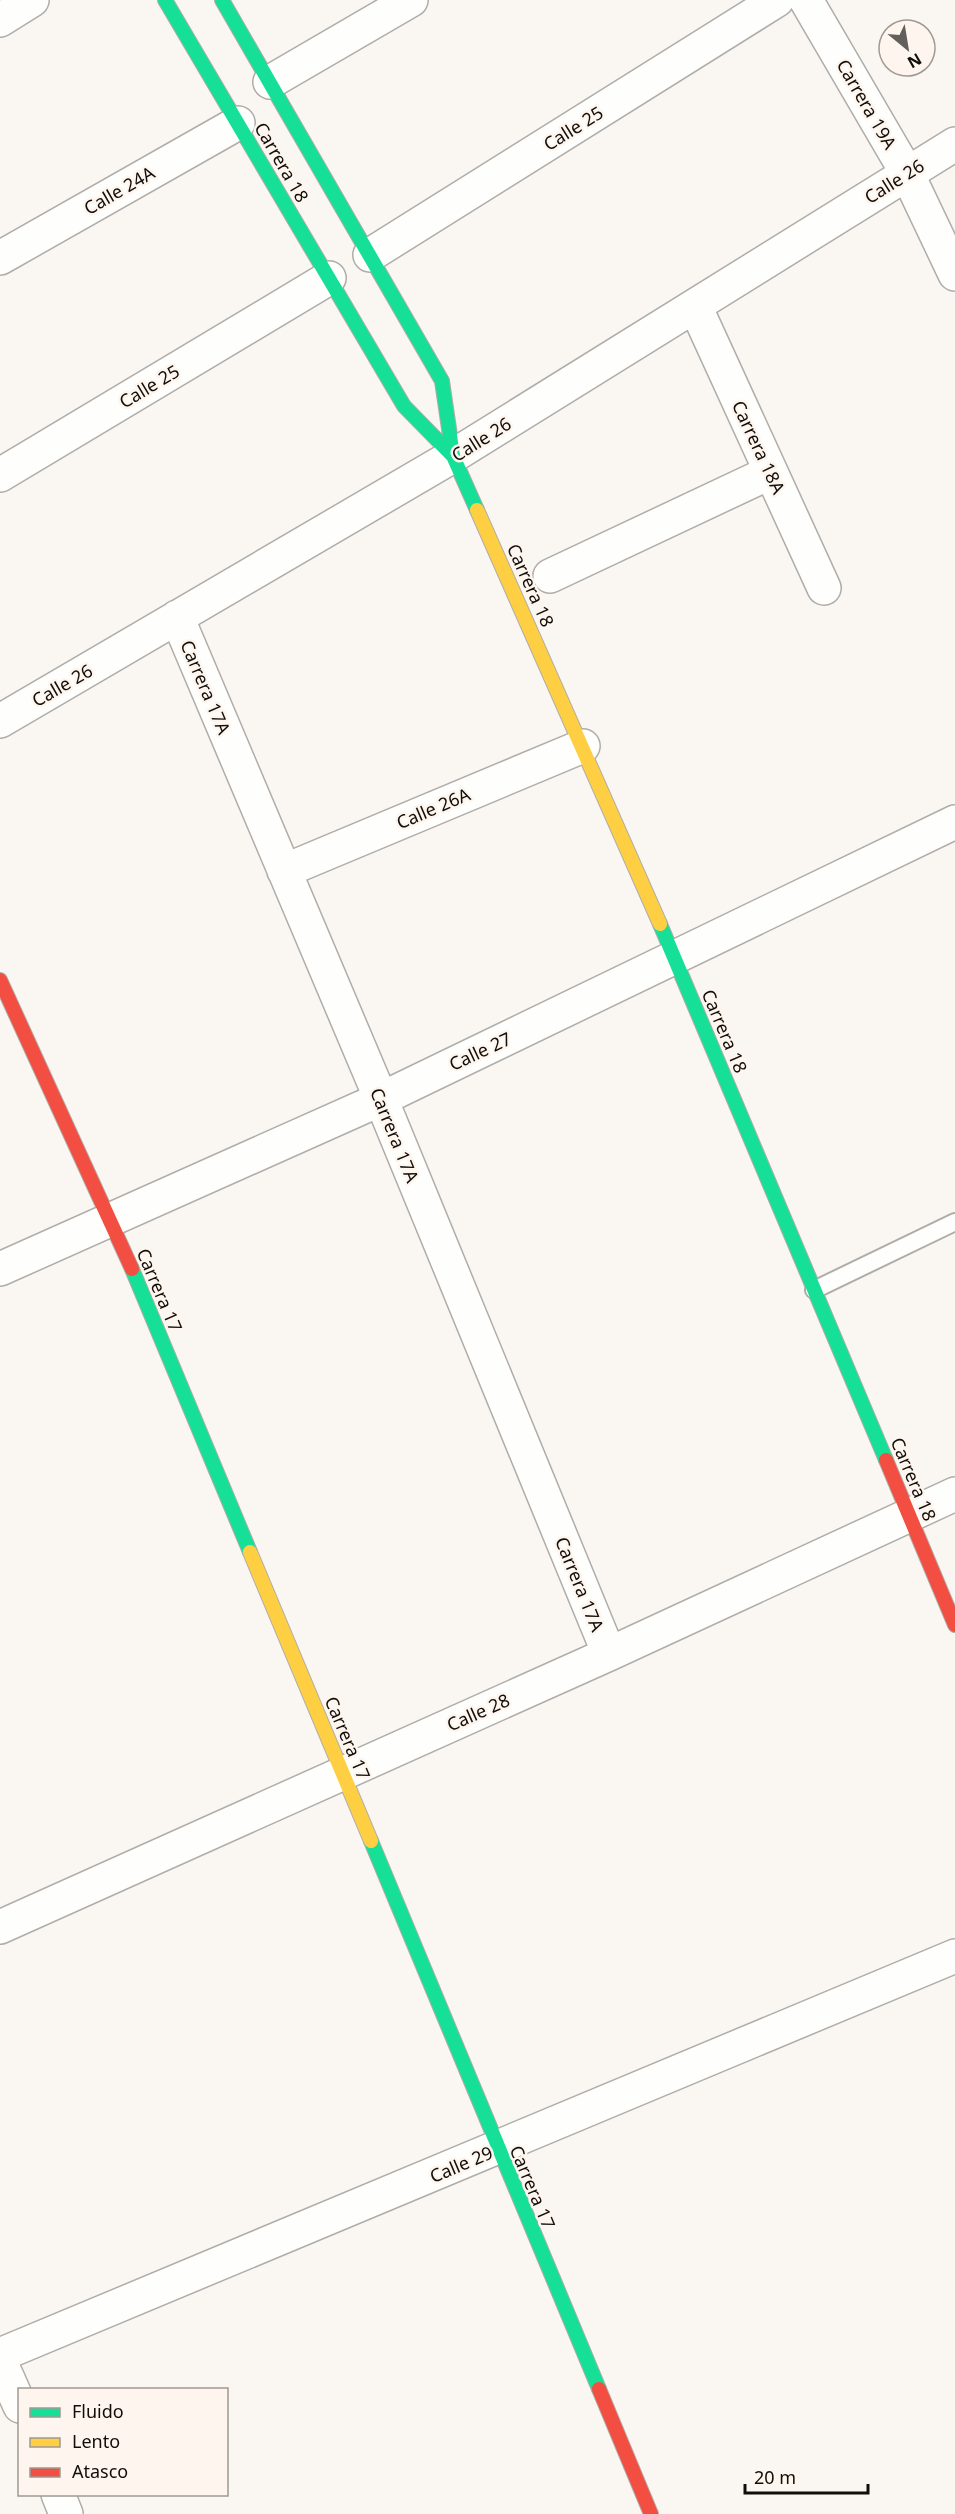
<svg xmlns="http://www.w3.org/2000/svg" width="955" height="2514" font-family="'Noto Sans',sans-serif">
<rect width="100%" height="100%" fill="#faf6f2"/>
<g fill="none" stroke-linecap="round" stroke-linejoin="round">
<defs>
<path id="lane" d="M 814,1290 L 955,1222"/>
<path id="street" d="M 806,0 L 907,173 L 955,274
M 0,20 L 32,0
M 270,82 L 411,0
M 370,255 L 777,0
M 0,258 L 238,123
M 695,306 L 824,588
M 0,475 L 329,278
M 550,576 L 771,472
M 177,617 L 381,1099 L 609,1654
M 0,721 L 453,456 L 955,144
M 284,871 L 583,746
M 0,1269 L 381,1099 L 955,822
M 0,1927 L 609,1654 L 955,1494
M 0,2355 L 955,1956
M 0,2361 L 20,2406
M 58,2494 L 66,2514"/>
<path id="fast" d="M 165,0 L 404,406 L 453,456
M 222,0 L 442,381 L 453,456 L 477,510
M 660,924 L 886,1460
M 132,1269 L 250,1552
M 371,1841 L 599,2389"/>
<path id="slow" d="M 477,510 L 660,924
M 250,1552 L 371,1841"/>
<path id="jam" d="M 0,980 L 132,1269
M 886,1460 L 955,1625
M 599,2389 L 651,2514"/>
</defs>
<use href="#lane" stroke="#b0ada9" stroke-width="20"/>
<use href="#street" stroke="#b0ada9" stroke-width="36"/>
<use href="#fast" stroke="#b0ada9" stroke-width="16"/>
<use href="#slow" stroke="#b0ada9" stroke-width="16"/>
<use href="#jam" stroke="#b0ada9" stroke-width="16"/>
<use href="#lane" stroke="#fefefd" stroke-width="16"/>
<use href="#street" stroke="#fefefd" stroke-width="33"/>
<use href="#fast" stroke="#16e098" stroke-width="14"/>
<use href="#slow" stroke="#ffcf43" stroke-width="14"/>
<use href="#jam" stroke="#f24e42" stroke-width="14"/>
</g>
<g text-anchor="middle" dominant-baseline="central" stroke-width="5" stroke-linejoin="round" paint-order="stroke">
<g font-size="18" fill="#110e0a" stroke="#fef6ee">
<text transform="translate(867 104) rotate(60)">Carrera 19A</text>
<text transform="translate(573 128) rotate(-32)">Calle 25</text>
<text transform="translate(282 162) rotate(60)">Carrera 18</text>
<text transform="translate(894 181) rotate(-32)">Calle 26</text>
<text transform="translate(119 190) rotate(-30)">Calle 24A</text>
<text transform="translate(149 386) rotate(-31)">Calle 25</text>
<text transform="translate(481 439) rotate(-32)">Calle 26</text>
<text transform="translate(759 447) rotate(65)">Carrera 18A</text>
<text transform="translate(531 585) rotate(66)">Carrera 18</text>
<text transform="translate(62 685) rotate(-30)">Calle 26</text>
<text transform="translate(206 687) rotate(67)">Carrera 17A</text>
<text transform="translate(433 808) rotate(-23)">Calle 26A</text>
<text transform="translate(725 1031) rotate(67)">Carrera 18</text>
<text transform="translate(480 1051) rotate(-25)">Calle 27</text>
<text transform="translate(395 1135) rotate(68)">Carrera 17A</text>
<text transform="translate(160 1290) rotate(67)">Carrera 17</text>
<text transform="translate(914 1479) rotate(67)">Carrera 18</text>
<text transform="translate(580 1584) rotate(68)">Carrera 17A</text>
<text transform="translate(478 1712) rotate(-24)">Calle 28</text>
<text transform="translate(348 1738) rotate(67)">Carrera 17</text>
<text transform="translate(461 2164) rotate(-23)">Calle 29</text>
<text transform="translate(533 2187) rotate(67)">Carrera 17</text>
</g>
</g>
<rect x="18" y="2388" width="210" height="108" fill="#fef6ee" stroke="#9f9993" stroke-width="1.5"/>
<rect x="30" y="2408" width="30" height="9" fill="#16e098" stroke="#9f9993" stroke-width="1.5"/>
<text x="72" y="2418" font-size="18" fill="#110e0a">Fluido</text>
<rect x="30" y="2438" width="30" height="9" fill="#ffcf43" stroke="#9f9993" stroke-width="1.5"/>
<text x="72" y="2448" font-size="18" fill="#110e0a">Lento</text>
<rect x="30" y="2468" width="30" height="9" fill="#f24e42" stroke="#9f9993" stroke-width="1.5"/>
<text x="72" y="2478" font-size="18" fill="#110e0a">Atasco</text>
<g transform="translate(907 48) rotate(150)"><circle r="28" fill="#fef6ee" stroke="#9f9993" stroke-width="1.5"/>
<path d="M0-4.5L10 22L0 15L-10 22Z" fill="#635f5b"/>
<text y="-9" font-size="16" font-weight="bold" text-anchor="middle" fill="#110e0a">N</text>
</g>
<path d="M745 2484v9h123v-9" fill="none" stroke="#110e0a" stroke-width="3"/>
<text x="754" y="2484" font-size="18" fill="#110e0a" stroke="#fef6ee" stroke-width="4.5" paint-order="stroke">20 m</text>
</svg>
